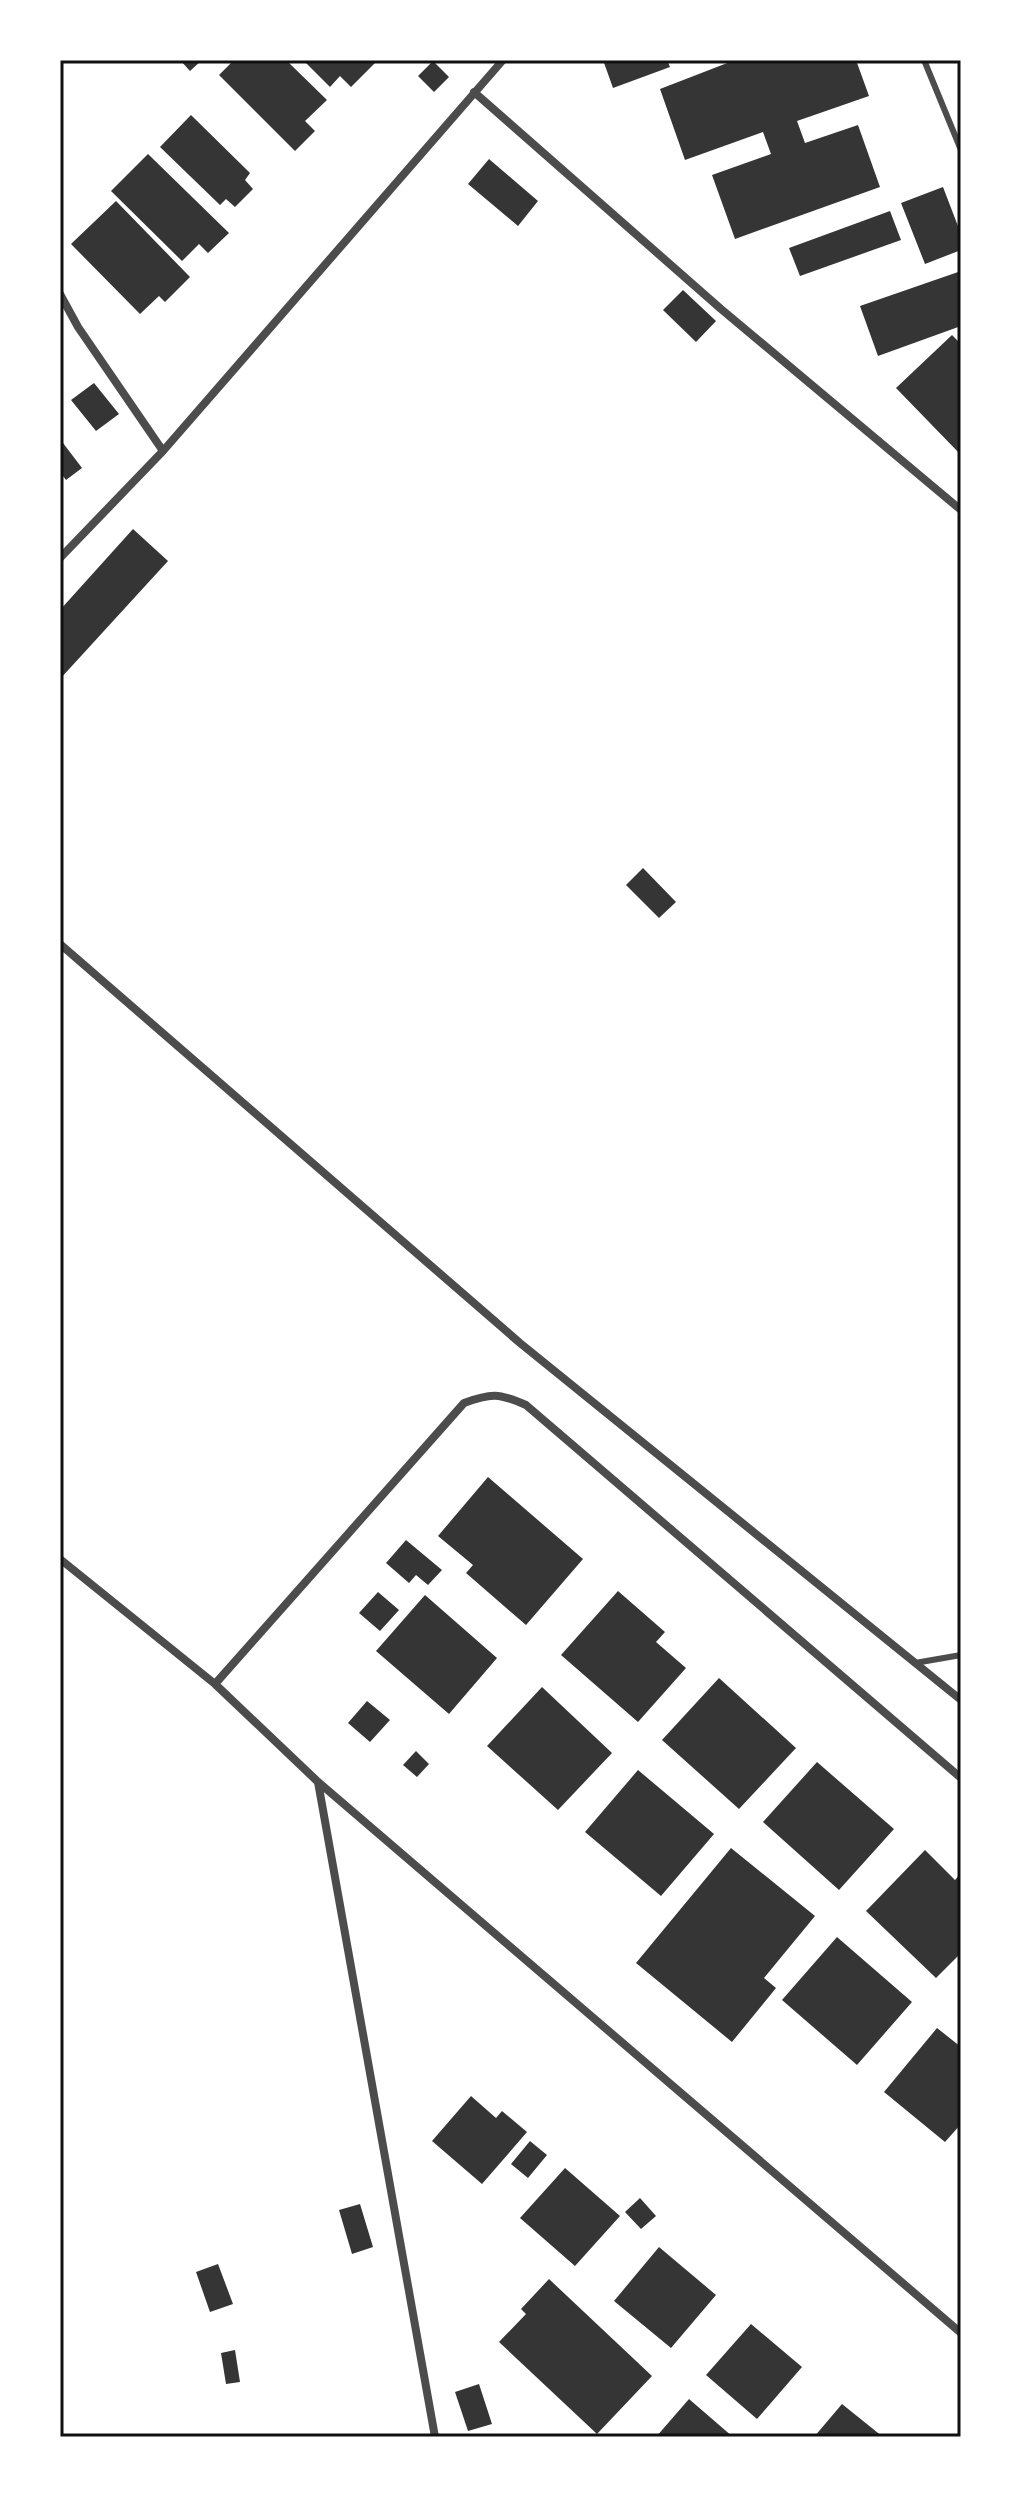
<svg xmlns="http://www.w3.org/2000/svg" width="1021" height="2497" font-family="Signika,sans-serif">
<rect width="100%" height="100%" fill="#fff"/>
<path fill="#353535" d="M 180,60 L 202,60 L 190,71 Z
M 234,60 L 286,60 L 327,100 L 305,121 L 315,131 L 295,151 L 219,75 Z
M 303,60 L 378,60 L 351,87 L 340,76 L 330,87 Z
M 603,60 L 667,60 L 670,67 L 613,88 Z
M 735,60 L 856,60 L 869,96 L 797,121 L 805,143 L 858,125 L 880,187 L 735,239 L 712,175 L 771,154 L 763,132 L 685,160 L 660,89 Z
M 433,61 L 449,77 L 434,92 L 418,76 Z
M 191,115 L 250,173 L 245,180 L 253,189 L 235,207 L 226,199 L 220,205 L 160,147 Z
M 148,154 L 229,233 L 208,253 L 199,244 L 182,261 L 111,191 Z
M 489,159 L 538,201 L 518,226 L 468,184 Z
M 943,187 L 961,234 L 961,250 L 925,264 L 901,203 Z
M 116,201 L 190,277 L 165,302 L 159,296 L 140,314 L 71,244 Z
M 890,211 L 901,240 L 800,276 L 789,248 Z
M 961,271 L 961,326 L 878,356 L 860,306 Z
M 683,290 L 716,321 L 696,342 L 663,310 Z
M 952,335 L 961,344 L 961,455 L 896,388 Z
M 94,383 L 119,414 L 96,431 L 71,400 Z
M 60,439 L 82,468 L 66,480 L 60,472 Z
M 133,529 L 168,561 L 60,679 L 60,610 Z
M 643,868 L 676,902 L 659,918 L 626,885 Z
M 488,1477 L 583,1559 L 526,1625 L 466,1573 L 473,1565 L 438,1536 Z
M 406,1540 L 442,1570 L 428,1585 L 416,1575 L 409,1583 L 386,1563 Z
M 618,1591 L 665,1632 L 656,1642 L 686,1668 L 638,1722 L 561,1655 Z
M 378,1592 L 399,1610 L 380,1631 L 359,1613 Z
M 425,1595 L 497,1658 L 449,1714 L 376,1651 Z
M 719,1678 L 796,1748 L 739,1809 L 662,1740 Z
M 542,1687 L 612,1753 L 558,1810 L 487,1746 Z
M 367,1701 L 390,1720 L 370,1742 L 348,1723 Z
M 416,1751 L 429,1764 L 417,1777 L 403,1765 Z
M 817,1762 L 894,1829 L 839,1890 L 763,1822 Z
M 638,1770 L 714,1834 L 661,1896 L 585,1832 Z
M 731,1848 L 815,1916 L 764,1978 L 776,1988 L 732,2042 L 636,1963 Z
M 925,1850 L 955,1880 L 961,1873 L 961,1953 L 936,1978 L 866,1911 Z
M 837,1937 L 912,2002 L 857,2065 L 782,2000 Z
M 937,2028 L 961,2047 L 961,2124 L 945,2142 L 884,2092 Z
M 471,2096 L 496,2118 L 502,2111 L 527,2132 L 482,2184 L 432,2141 Z
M 530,2141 L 547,2155 L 528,2178 L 511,2164 Z
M 565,2168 L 620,2216 L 575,2266 L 520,2218 Z
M 640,2198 L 656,2216 L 641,2229 L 625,2212 Z
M 360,2204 L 373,2247 L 352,2254 L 339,2210 Z
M 659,2247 L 716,2295 L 671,2348 L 614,2301 Z
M 218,2264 L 233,2304 L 210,2312 L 196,2272 Z
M 549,2279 L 652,2376 L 597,2434 L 499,2342 L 526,2314 L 521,2309 Z
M 751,2324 L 802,2367 L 757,2419 L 706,2375 Z
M 235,2350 L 240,2382 L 226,2384 L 221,2353 Z
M 479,2384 L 492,2424 L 468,2431 L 455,2392 Z
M 689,2399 L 733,2437 L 656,2437 Z
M 842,2404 L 883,2437 L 814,2437 Z"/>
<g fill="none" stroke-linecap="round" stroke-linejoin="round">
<path stroke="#4c4c4c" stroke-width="6" d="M 924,60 L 961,150
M 915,1663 L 961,1655"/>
<path stroke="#4c4c4c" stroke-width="8" d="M 474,92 L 721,309 L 961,510
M 60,294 L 78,327 L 163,451
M 60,558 L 163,451 L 503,60
M 60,944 L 520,1343 L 961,1700
M 60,1559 L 215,1684 L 317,1781 L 961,2333
M 215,1684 L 464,1403 C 491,1393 499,1393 526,1405 L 961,1778
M 318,1782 L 435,2437"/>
</g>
<rect width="1021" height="2497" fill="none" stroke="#ffffff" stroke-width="124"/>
<rect x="62" y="62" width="897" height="2373" fill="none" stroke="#111" stroke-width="3"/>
</svg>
